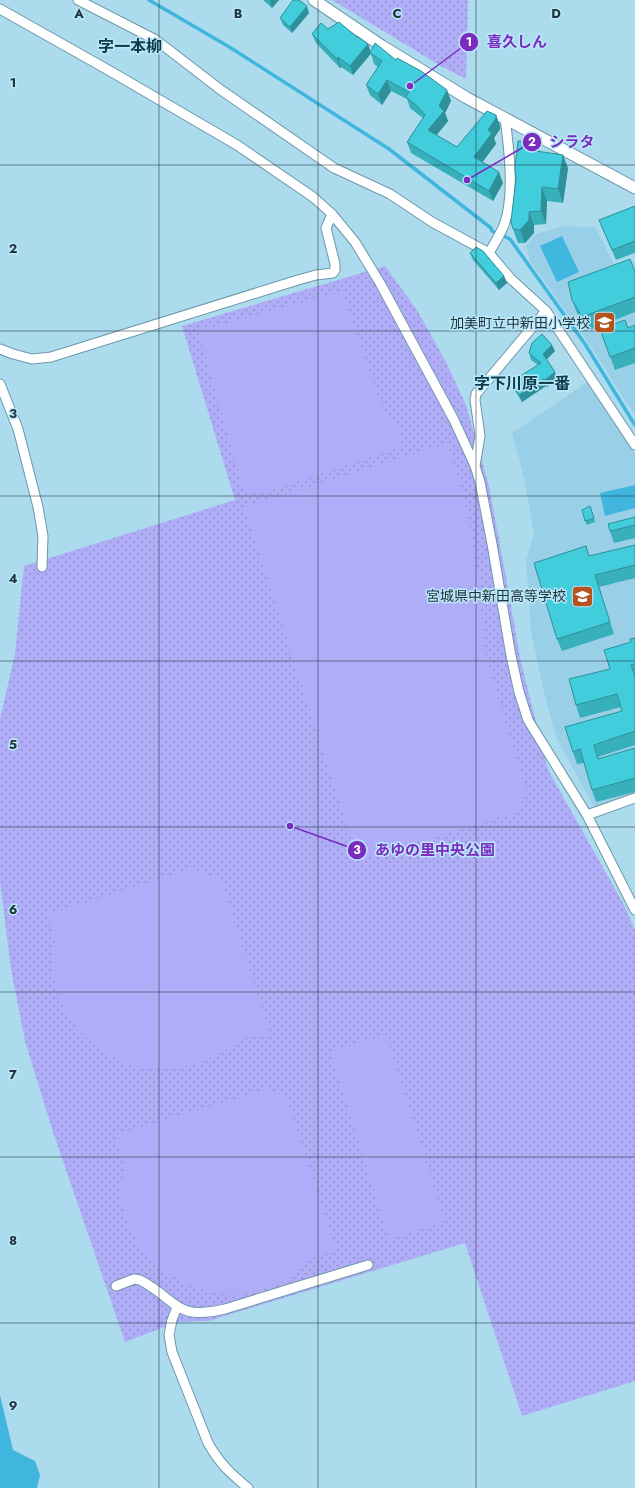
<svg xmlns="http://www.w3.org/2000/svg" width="635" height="1488" font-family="Jost,'Noto Sans JP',sans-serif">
<defs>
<pattern id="grass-dots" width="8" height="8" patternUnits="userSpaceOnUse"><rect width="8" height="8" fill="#b0adf8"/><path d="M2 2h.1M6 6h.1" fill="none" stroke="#8f8eca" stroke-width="1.8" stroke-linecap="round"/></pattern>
</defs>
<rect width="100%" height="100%" fill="#acdbee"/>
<path fill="#9ad0e7" d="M 564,226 L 595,227 L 616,268 L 635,261 L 635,416 L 591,347 L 530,261 L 526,246 L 536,234 Z
M 589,381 L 635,453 L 635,794 L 594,807 L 556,737 L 543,688 L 531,632 L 526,560 L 534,534 L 524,478 L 512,433 Z"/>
<path fill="url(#grass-dots)" d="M 332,0 L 468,0 L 466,79 L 441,66 Z
M 385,266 L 417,310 L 446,362 L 466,405 L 489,486 L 504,566 L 520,658 L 548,770 L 624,905 L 635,930 L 635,1381 L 522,1416 L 465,1243 L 208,1321 L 177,1322 L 125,1342 L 52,1129 L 25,1041 L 11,969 L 0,881 L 0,719 L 15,654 L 24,566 L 235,500 L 182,326 Z"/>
<path fill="#b0adf8" d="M 342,291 L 387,420 L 397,423 L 403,447 L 257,495 L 243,489 L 198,331 Z
M 448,443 L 466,504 L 478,572 L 486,656 L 527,793 L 517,812 L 358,860 L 244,507 Z
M 193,868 L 221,880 L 271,1035 L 245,1038 L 232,1047 L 214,1057 L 190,1066 L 160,1069 L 131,1066 L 105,1053 L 78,1031 L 61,1003 L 53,977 L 51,955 L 55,942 L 48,914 Z
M 386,1034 L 445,1222 L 389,1239 L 330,1052 Z
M 268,1089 L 287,1097 L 336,1251 C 329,1253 319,1254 313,1258 C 308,1261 304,1266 299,1270 C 288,1279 276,1286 262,1290 C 201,1308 137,1267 122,1206 C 119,1193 124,1178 123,1164 C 123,1155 117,1144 114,1135 Z"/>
<path fill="#40b5de" d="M 562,236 L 579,272 L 557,282 L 540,246 Z
M 635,485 L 635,508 L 605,516 L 600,493 Z
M 0,1395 L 13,1450 L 35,1461 L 40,1475 L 37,1488 L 0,1488 Z"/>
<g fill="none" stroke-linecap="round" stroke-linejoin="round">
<path stroke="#40b5de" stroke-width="3.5" d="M 149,0 L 231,48 L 389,149 L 491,228 L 492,231 L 510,239 L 585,344 L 635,425"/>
<defs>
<path id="minor" d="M 78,0 L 156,40 L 221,90 L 334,168 L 390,194 L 432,222 L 489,253 L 510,278 L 546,311 L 635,445
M 0,9 L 110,71 L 237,145 L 313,197 L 332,214 L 355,242 L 380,283 L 454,420 L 475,466 L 480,482 L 492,544 L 511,656 L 519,692 L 528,720 L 587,815 L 635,910
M 489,253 C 494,244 500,235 504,225 C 515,196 509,148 505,118
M 0,349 L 13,354 L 32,359 L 51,357 L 298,280 L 316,275 L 333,273 L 335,270 L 335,264 L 326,228 L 332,214
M 0,384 L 18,429 L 38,507 L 43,536 L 42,567
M 475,466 L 480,436 L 475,400 L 476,394 L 546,311
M 587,815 L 635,798
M 116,1286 L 134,1279 L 140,1280 C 178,1300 174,1321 225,1309 L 368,1265
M 177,1307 L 172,1320 L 169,1335 L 172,1352 L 208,1443 C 220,1464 230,1473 248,1488"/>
<path id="tertiary" d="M 314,0 L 382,46 L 467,98 L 635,188"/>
</defs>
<use href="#minor" stroke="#6b98aa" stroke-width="11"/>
<use href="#tertiary" stroke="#6b98aa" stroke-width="13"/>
<use href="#minor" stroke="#fff" stroke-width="9"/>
<use href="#tertiary" stroke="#fff" stroke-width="11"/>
</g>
<path fill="#38b0bc" d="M 263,0 L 279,0 L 272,8 Z
M 309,13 L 292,33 L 283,25 L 280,18 Z
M 328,29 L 357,37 L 368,44 L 371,52 L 396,60 L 451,101 L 445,113 L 448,121 L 436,135 L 457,147 L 496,115 L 500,126 L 500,129 L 494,138 L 496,144 L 482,162 L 503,183 L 493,201 L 411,153 L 407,142 L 423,118 L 420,116 L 410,108 L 407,99 L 391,91 L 382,105 L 370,95 L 366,85 L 378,67 L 374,64 L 371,54 L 353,75 L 341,67 L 340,68 L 316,43 L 312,34 Z
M 540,152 L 568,168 L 563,203 L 547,201 L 546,224 L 534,225 L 534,233 L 525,243 L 518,243 L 513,229 Z
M 635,206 L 635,253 L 616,260 L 599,220 Z
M 470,253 L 504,276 L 507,283 L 499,290 L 473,260 Z
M 635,272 L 635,312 L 587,331 L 577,313 L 572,300 Z
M 635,325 L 635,363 L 615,370 L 600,329 L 628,328 Z
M 555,351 L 546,360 L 557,379 L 547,387 L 546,386 L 522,402 L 514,389 L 511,382 L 538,365 L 531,360 L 529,353 Z
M 590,506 L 595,522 L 587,525 L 585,521 Z
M 635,517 L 635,538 L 614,543 L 610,531 Z
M 635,545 L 635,578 L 599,587 L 614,634 L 562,651 L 557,639 L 586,546 L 589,556 Z
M 635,638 L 635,745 L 598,757 L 599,759 L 635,748 L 635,792 L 596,802 L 592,790 L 584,763 L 577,764 L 573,752 L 622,711 L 621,707 L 580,718 L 576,705 L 610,669 L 631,642 Z"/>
<path fill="#2e9099" d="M 271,0 L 279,0 L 272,8 L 270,1 Z
M 307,6 L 309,13 L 292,33 L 290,27 Z
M 368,44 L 371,53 L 353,75 L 350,66 Z
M 338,57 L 341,67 L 340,68 L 337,59 Z
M 387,80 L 391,91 L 382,105 L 378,94 Z
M 447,90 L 451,101 L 445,113 L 448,121 L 432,141 L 428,130 L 439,106 Z
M 496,115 L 500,126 L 500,129 L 494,138 L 496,144 L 478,168 L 474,157 L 488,130 Z
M 536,141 L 541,155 L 536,151 Z
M 563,155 L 568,168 L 563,203 L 558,189 Z
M 499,172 L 503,183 L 493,201 L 489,191 Z
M 542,187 L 547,201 L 546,224 L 541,211 Z
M 529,212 L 534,225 L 534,233 L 525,243 L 520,230 Z
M 504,276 L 507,283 L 499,290 L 496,283 Z
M 552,345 L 555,351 L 545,361 L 543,354 Z
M 555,372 L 557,379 L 547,387 L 545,380 Z
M 544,379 L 546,386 L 522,402 L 519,395 Z"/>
<path fill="#41cddb" stroke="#2e9099" d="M 293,0 L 299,0 L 307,6 L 290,27 L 280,18 Z
M 339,22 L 357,37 L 357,36 L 368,44 L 350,66 L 338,57 L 337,59 L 312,34 L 321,23 L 328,29 Z
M 375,43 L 396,60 L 397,58 L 421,71 L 447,90 L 439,106 L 444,111 L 428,130 L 457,147 L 487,111 L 496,115 L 496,118 L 488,130 L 492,133 L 474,157 L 499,172 L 489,191 L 407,142 L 425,115 L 416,105 L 406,97 L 409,92 L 387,80 L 378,94 L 366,85 L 382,61 L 370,53 Z
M 518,141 L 536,141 L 536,151 L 563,155 L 558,189 L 542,187 L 541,211 L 529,212 L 529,220 L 520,230 L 513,229 L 511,222 L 516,178 L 515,169 Z
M 635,206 L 635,241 L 612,250 L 599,220 Z
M 476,247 L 483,251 L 504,276 L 496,283 L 470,253 Z
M 630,259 L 635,272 L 635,297 L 582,317 L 572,300 L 568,282 Z
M 625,320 L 628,328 L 635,325 L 635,348 L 610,357 L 600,329 Z
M 542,334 L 552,345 L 543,354 L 555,372 L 545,380 L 544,379 L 519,395 L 511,382 L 541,363 L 529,353 L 532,343 Z
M 590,506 L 594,518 L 585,521 L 582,510 Z
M 635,517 L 635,525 L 610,531 L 608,524 Z
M 635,545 L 635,565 L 595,575 L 610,622 L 557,639 L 534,563 L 586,546 L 589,556 Z
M 635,638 L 635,664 L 631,665 L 635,677 L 635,731 L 594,745 L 598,759 L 635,748 L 635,778 L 592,790 L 580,749 L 573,752 L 565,727 L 622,711 L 617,694 L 576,705 L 569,679 L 610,669 L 604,650 L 631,642 L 630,639 Z"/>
<path fill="none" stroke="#22353c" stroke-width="1" stroke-opacity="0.55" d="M 159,0 L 159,1488M 318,0 L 318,1488M 476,0 L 476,1488M 0,165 L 635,165M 0,331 L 635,331M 0,496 L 635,496M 0,661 L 635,661M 0,827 L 635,827M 0,992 L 635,992M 0,1157 L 635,1157M 0,1323 L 635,1323"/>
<defs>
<symbol id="school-square" viewBox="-11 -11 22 22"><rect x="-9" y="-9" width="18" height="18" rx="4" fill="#b6531d" stroke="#b9e8fb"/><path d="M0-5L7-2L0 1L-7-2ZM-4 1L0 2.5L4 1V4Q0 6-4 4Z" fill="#fff"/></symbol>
</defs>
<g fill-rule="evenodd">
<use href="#school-square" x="592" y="310" width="25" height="25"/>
<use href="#school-square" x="570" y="584" width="25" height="25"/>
</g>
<g text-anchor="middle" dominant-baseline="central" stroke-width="3" stroke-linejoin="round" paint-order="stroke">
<g font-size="14" fill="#22353c" stroke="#b9e8fb" text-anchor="end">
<text x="590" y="323">加美町立中新田小学校</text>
<text x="566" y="596">宮城県中新田高等学校</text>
</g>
<g font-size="16" font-weight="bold" fill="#0e3c4b" stroke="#b9e8fb">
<text x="130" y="46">字一本柳</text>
<text x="522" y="383">字下川原一番</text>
</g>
</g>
<g font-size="13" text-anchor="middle" font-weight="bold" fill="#22353c" stroke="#b9e8fb" stroke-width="3" stroke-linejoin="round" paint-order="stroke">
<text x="79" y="18">A</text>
<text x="238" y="18">B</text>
<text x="397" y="18">C</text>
<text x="556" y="18">D</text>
<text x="13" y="87">1</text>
<text x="13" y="253">2</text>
<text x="13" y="418">3</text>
<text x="13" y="583">4</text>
<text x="13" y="749">5</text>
<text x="13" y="914">6</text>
<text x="13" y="1079">7</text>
<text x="13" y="1245">8</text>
<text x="13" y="1410">9</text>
</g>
<path fill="none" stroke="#7b2cbf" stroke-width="1.5" d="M410 86L469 42M467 180L532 142M290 826L357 850"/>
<g fill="#7b2cbf" stroke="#b9e8fb" stroke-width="1.5">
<circle cx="410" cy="86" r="4"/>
<circle cx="467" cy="180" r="4"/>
<circle cx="290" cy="826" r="4"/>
<circle cx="469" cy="42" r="10"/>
<circle cx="532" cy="142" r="10"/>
<circle cx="357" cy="850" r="10"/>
</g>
<g font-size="12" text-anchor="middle" font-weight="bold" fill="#fff">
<text x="469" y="46">1</text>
<text x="532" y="146">2</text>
<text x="357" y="854">3</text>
</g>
<g font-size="15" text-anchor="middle" font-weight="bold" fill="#7b2cbf" stroke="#b9e8fb" stroke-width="3" stroke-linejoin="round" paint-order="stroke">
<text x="517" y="47">喜久しん</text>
<text x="572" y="147">シラタ</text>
<text x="435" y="855">あゆの里中央公園</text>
</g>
</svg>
